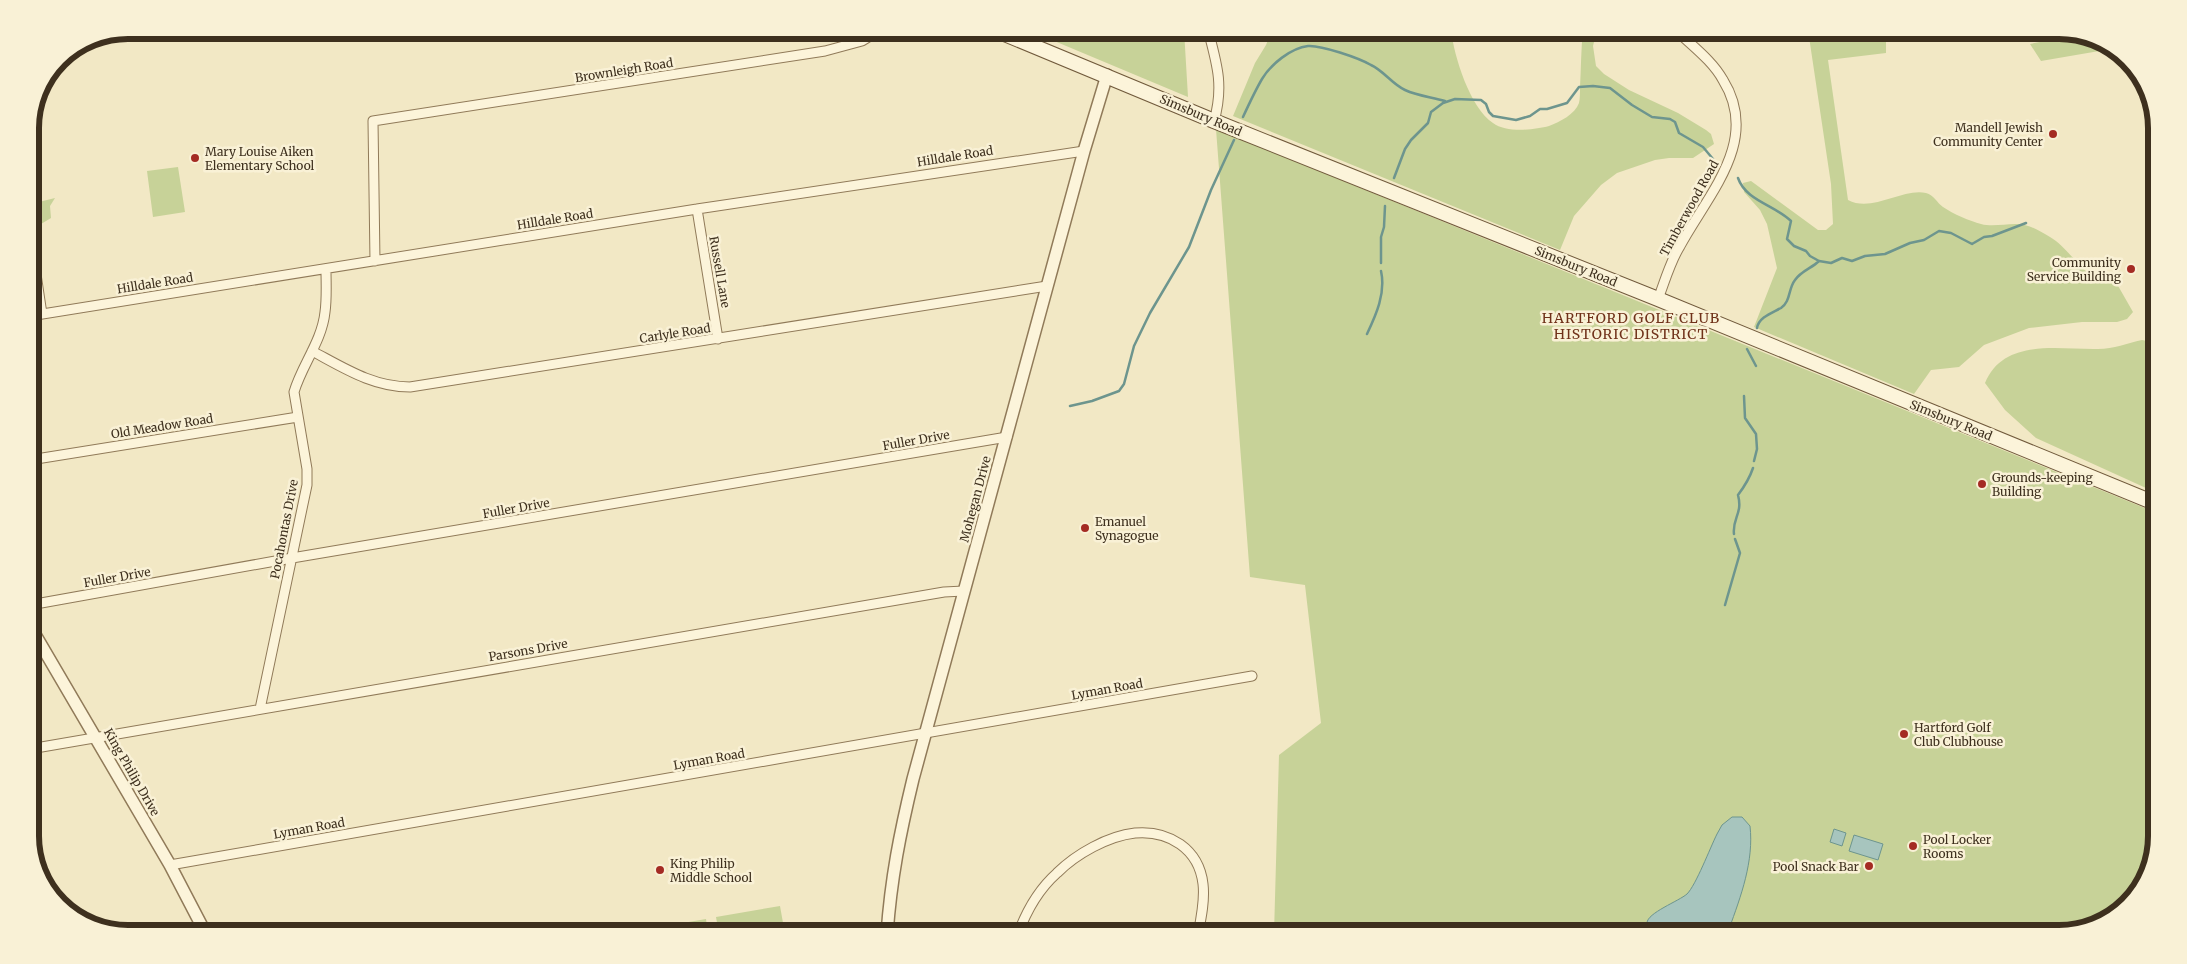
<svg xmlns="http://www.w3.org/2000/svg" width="2187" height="964" font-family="Merriweather,serif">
<rect width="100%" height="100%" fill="#f2e8c5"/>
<path fill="#c7d298" d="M 1028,30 L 1184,30 L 1188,97 Z
M 1272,30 L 1451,30 C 1454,56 1470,108 1493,123 C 1506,133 1534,130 1549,126 C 1560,122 1575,114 1579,103 C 1580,99 1580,92 1580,88 C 1581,68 1581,49 1583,30 L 1597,30 L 1593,46 L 1596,66 L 1604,74 L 1629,90 L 1678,113 L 1706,130 L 1711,134 L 1714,144 L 1693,158 L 1669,158 L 1655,160 L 1617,173 L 1601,185 L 1574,216 L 1560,250 L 1233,116 L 1255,63 L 1266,45 Z
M 1808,30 L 1886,30 L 1886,53 L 1828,60 L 1848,200 C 1872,213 1902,188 1926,193 C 1934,195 1937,203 1943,207 C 1953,214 1970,221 1981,224 C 1992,227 2004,224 2015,224 C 2027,223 2040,231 2050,237 C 2069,248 2078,270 2098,279 C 2104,282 2111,282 2117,284 L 2133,312 L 2127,319 L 2117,322 L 2082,322 L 2029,328 L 1984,345 L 1959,367 L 1931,370 L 1914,394 L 1754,327 L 1777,268 L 1767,224 L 1760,210 L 1744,192 L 1743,183 L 1751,181 L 1818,230 L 1826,230 L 1833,224 L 1831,184 Z
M 2081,34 L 2097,38 L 2105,50 L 2041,61 L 2030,44 Z
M 1216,129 L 2157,513 L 2157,837 L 2149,874 L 2113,918 L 2060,934 L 1274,934 L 1279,755 L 1321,723 L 1305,585 L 1250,577 Z
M 178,167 L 185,212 L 153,217 L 147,171 Z
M 55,198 L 50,206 L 51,218 L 41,224 L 39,202 Z
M 2142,340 L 2157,343 L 2157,493 L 2036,438 L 2005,410 L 1985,383 C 2004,337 2059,350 2098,349 C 2114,349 2127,343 2142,340 Z
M 780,906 L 785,934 L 719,934 L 716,917 Z
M 706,919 L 708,934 L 643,934 L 642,930 Z"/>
<path fill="#a7c5be" stroke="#6d958e" d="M 1732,817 L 1742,817 L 1750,826 C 1754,861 1741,896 1729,929 L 1725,934 L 1699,934 L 1690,929 L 1673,934 L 1650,934 C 1650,931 1647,926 1647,923 C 1647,913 1679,901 1687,894 C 1696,885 1710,848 1717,834 L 1722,825 Z
M 1834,829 L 1846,833 L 1842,846 L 1830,842 Z
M 1854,835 L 1883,844 L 1878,860 L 1849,851 Z"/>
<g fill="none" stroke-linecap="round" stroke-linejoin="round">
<path stroke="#6d958e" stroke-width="2.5" d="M 1243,117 C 1249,104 1255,91 1262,79 C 1271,64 1291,48 1308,46 C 1321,45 1359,58 1371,65 C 1384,71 1392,84 1405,90 C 1418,96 1431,97 1445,101
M 1394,178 L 1405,149 L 1411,140 L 1428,123 L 1431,112 L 1443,103 L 1455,99 L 1481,100 L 1486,104 L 1489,112 L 1493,116 L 1516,120 L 1530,116 L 1540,109 L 1547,109 L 1567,103 L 1579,87 L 1593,86 L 1610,88 L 1632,105 L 1652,117 L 1670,119 L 1675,122 L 1679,133 L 1703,147 L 1713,159
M 1738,178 C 1746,201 1775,205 1791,221 L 1787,239 L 1794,246 L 1806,251 L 1810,256 L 1819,261 L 1831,263 L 1842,258 L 1852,261 L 1865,256 L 1885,254 L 1910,243 L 1924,240 L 1939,231 L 1951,233 L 1972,244 L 1984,237 L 1992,236 L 2026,223
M 1381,263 L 1381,237 L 1384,227 L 1385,206
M 1757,328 C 1759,317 1772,313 1781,308 C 1791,301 1788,289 1795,280 C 1801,271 1812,268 1819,261
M 1367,334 C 1376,315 1386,293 1381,271
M 1747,349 L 1756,366
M 1744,396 L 1745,418 L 1756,434 L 1757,449 L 1754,461
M 1070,406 L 1092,401 L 1119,391 L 1124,384 L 1134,346 L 1150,313 L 1189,247 L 1211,190 L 1234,140
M 1734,534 C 1732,518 1743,514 1738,495 C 1744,487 1750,477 1753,468
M 1725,605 L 1740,553 L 1735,539"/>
<defs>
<path id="minor" d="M 1208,30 C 1217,64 1224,86 1214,121
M 697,209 L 718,339
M 31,241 L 42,314
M 375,261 L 373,121 L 825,51 L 862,41 L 867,38 L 872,30
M 1658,299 C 1665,281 1670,262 1680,246 C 1708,194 1761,141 1723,80 C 1712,60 1692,46 1676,30
M 30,316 L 697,209 L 1084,151
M 312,351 C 344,368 373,387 410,387 L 1047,286
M 30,460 L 298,417
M 30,605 L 292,558 L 1007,437
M 260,709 L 307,485 L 307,469 L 294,392 C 302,365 322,341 325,312 C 327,298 326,283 326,269
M 30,749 L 944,592 L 964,591
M 170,865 L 1252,676
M 1018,934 C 1026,912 1039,889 1057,873 C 1076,854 1108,836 1135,833 C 1169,830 1199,849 1203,884 C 1205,900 1201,919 1198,934"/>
<path id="tertiary" d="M 30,626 L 170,865 L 206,934
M 887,934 C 891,878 900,833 913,779 L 1084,151 L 1107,75"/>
<path id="secondary" d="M 995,30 L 1214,121 L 1658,299 L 2157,504"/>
</defs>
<use href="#minor" stroke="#907a59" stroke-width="11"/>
<use href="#tertiary" stroke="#907a59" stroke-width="14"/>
<use href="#secondary" stroke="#715a3c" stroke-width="16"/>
<use href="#minor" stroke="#fcf4da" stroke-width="9"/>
<use href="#tertiary" stroke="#fcf4da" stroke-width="11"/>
<use href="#secondary" stroke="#fcf4da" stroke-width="14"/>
</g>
<g fill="#a42b23" stroke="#f9f1d6" stroke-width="2">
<circle cx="2053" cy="134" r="5"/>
<circle cx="195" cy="158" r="5"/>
<circle cx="2131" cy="269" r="5"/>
<circle cx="1982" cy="484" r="5"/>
<circle cx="1085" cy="528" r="5"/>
<circle cx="1904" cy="734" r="5"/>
<circle cx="1913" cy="846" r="5"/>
<circle cx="1869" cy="866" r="5"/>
<circle cx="660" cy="870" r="5"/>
</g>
<g text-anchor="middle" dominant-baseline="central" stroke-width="5" stroke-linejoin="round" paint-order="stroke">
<g font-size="12" fill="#3e301e" stroke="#f9f1d6">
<text transform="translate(624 70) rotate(-9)">Brownleigh Road</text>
<text transform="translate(1201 115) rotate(23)">Simsbury Road</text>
<text transform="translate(955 156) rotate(-9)">Hilldale Road</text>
<text transform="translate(1689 208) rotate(-61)">Timberwood Road</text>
<text transform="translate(555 219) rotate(-9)">Hilldale Road</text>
<text transform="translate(1576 266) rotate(22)">Simsbury Road</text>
<text transform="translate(720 272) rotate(80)">Russell Lane</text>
<text transform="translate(155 283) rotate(-9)">Hilldale Road</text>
<text transform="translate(675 333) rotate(-9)">Carlyle Road</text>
<text transform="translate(1951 420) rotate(22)">Simsbury Road</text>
<text transform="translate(162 426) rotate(-9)">Old Meadow Road</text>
<text transform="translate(916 440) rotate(-10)">Fuller Drive</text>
<text transform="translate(975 499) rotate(-75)">Mohegan Drive</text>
<text transform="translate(516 508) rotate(-10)">Fuller Drive</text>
<text transform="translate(284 529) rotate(-79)">Pocahontas Drive</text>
<text transform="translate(117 577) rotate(-10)">Fuller Drive</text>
<text transform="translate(528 650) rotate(-10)">Parsons Drive</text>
<text transform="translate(1107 689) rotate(-10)">Lyman Road</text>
<text transform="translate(709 759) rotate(-10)">Lyman Road</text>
<text transform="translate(132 772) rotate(60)">King Philip Drive</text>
<text transform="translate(309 828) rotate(-10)">Lyman Road</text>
</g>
<g font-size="12" fill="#3e301e" stroke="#f9f1d6" text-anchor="start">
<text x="2043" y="127" text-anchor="end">Mandell Jewish<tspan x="2043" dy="14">Community Center</tspan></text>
<text x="205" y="151">Mary Louise Aiken<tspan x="205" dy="14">Elementary School</tspan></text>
<text x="2121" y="262" text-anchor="end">Community<tspan x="2121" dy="14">Service Building</tspan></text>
<text x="1992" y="477">Grounds-keeping<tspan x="1992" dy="14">Building</tspan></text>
<text x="1095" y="521">Emanuel<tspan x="1095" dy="14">Synagogue</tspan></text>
<text x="1914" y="727">Hartford Golf<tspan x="1914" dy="14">Club Clubhouse</tspan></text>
<text x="1923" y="839">Pool Locker<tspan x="1923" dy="14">Rooms</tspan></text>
<text x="670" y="863">King Philip<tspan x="670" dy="14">Middle School</tspan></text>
<text x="1859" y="866" text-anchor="end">Pool Snack Bar</text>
</g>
<g font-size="14" letter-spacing="1" fill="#6f3119" stroke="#f9f1d6">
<text x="1631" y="318">HARTFORD GOLF CLUB<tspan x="1631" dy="16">HISTORIC DISTRICT</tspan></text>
</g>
</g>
<path d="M0 0H2187V964H0ZM128 39H2059A89 89 0 0 1 2148 128V836A89 89 0 0 1 2059 925H128A89 89 0 0 1 39 836V128A89 89 0 0 1 128 39Z" fill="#f9f1d6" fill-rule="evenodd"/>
<path fill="none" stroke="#3e301e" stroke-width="6" d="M128 39H2059A89 89 0 0 1 2148 128V836A89 89 0 0 1 2059 925H128A89 89 0 0 1 39 836V128A89 89 0 0 1 128 39Z"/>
</svg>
